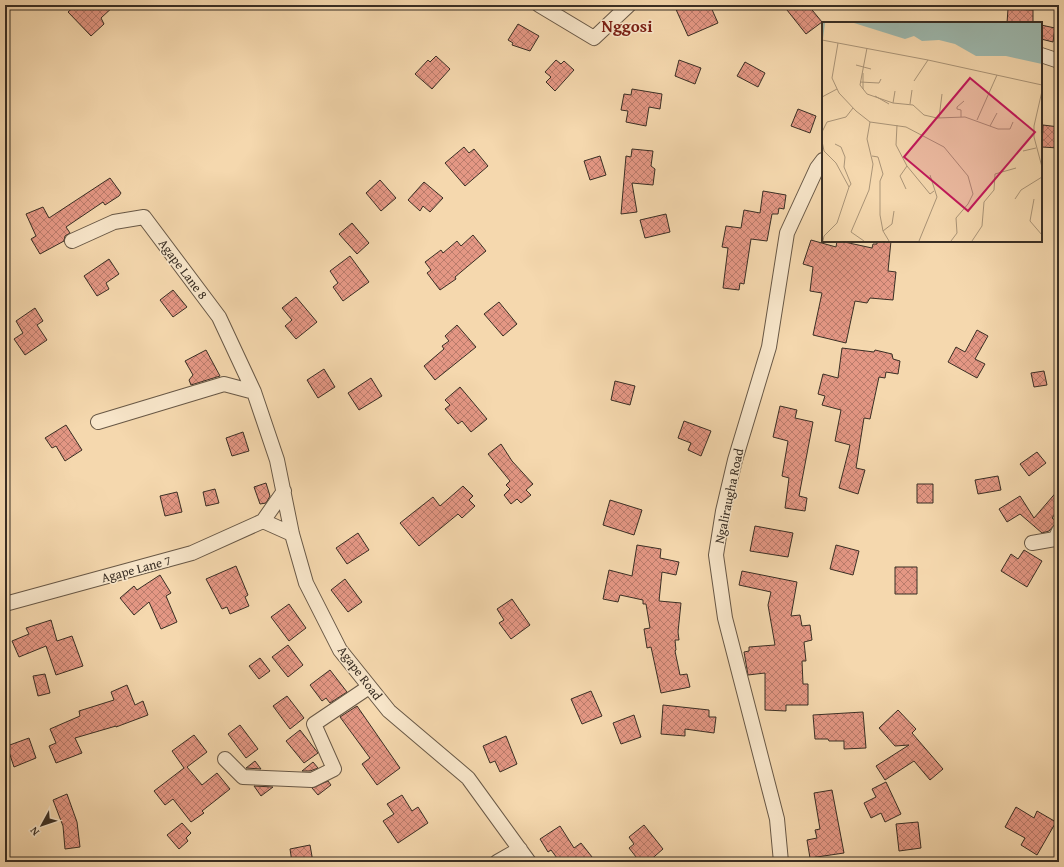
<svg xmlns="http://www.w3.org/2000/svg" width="1064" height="867" font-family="'Gentium Book Plus',serif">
<defs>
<pattern id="building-cross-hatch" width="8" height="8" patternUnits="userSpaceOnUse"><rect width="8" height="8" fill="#e49784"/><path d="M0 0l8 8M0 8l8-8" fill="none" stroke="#ba7c6c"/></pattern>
</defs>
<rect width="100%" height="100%" fill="#f5d8ae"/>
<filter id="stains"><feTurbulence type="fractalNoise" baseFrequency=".005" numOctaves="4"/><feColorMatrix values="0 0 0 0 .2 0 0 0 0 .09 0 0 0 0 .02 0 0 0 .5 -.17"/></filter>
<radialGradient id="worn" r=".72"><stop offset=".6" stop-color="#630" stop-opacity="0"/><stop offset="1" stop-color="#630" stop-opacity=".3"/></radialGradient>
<path fill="url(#building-cross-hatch)" stroke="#392e24" d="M 76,5 L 115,5 L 101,18 L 104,24 L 91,36 L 68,12 Z
M 674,5 L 710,5 L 718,23 L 688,36 Z
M 783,5 L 808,5 L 822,22 L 806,34 Z
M 1008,9 L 1033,10 L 1033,23 L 1007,23 Z
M 518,24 L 539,36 L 530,51 L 512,45 L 513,43 L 508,40 Z
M 1041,25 L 1055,28 L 1053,42 L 1041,39 Z
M 436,56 L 450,69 L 432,89 L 415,74 L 428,60 L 430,62 Z
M 556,60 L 561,64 L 564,61 L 574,70 L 555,91 L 546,82 L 551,77 L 545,72 Z
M 679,60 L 701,68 L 695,84 L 675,76 Z
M 745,62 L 765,73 L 758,87 L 737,76 Z
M 632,89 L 662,94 L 660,109 L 649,107 L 646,126 L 626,122 L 628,111 L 621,110 L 624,94 L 631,95 Z
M 798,109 L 816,116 L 810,133 L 791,126 Z
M 1043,125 L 1059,127 L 1058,148 L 1042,147 Z
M 464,147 L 469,153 L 474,149 L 488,166 L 465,186 L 445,163 Z
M 632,149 L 653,151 L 651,166 L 655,169 L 653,185 L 632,183 L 637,212 L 621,214 L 626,156 L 631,157 Z
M 600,156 L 606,175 L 590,180 L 584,161 Z
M 110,178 L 121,193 L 119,196 L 105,205 L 103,202 L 66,227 L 70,233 L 65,236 L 64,241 L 40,254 L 31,239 L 36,236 L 26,214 L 43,207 L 49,218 Z
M 380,180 L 396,198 L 381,211 L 366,193 Z
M 424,182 L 443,198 L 430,212 L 423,206 L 420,211 L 408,200 Z
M 763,191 L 786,195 L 784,209 L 779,208 L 778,214 L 772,214 L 767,241 L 751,239 L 744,284 L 740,283 L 739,290 L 723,288 L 728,248 L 722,247 L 726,226 L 741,228 L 744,210 L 760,213 Z
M 666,214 L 670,232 L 645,238 L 640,220 Z
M 352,223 L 369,243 L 357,254 L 339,234 Z
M 473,235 L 486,251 L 455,277 L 456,279 L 440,290 L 427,273 L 431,270 L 425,262 L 441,250 L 443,253 L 457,241 L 461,246 Z
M 811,240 L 836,247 L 837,241 L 840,241 L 872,248 L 873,244 L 877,244 L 877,241 L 891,241 L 888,271 L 896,272 L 893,300 L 870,298 L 867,303 L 855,301 L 846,343 L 813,335 L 822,293 L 810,291 L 813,267 L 803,264 Z
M 350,256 L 369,282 L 343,301 L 333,287 L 338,283 L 330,271 Z
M 109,259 L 119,274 L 106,283 L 109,289 L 97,296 L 84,276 Z
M 173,290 L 187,307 L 173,317 L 160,300 Z
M 296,297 L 317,322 L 296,339 L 285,326 L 292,320 L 282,308 Z
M 499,302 L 517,324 L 503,336 L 484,314 Z
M 35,308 L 43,321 L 37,325 L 47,340 L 25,355 L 14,339 L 23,333 L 16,321 Z
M 457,325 L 476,347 L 435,380 L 424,366 L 444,349 L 442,346 L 449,341 L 445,336 Z
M 977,330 L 988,336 L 975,359 L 985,364 L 977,378 L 948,362 L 956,347 L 965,352 Z
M 842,348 L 874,352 L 875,350 L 892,354 L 893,359 L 900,361 L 898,374 L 886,372 L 885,378 L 879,377 L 870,419 L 864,418 L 856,468 L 865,470 L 858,494 L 839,488 L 850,445 L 835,441 L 841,410 L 822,405 L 825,396 L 818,394 L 823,374 L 838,378 Z
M 206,350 L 220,376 L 191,385 L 189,380 L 193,375 L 185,361 Z
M 324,369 L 335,387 L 318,398 L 307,380 Z
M 1044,371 L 1047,385 L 1034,387 L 1031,373 Z
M 371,378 L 382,396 L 359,410 L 348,393 Z
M 615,381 L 635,386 L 630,405 L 611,400 Z
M 460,387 L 487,419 L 471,432 L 462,421 L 458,424 L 445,409 L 450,405 L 445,400 Z
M 780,406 L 797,410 L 795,418 L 813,422 L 799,496 L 807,498 L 805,511 L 785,508 L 789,478 L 782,476 L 788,441 L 773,437 Z
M 684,421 L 711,431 L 701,456 L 688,450 L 691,443 L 678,438 Z
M 66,425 L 82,450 L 65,461 L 56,446 L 52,448 L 45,438 Z
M 243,432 L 249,451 L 232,456 L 226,438 Z
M 501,444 L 512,461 L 533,484 L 526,490 L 531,495 L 521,503 L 517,499 L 511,504 L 504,495 L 510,489 L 506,485 L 510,481 L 488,454 Z
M 1037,452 L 1046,463 L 1029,476 L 1020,464 Z
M 998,476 L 1001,490 L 978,494 L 975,480 Z
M 266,483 L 270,496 L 266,503 L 260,504 L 254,487 Z
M 917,484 L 933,484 L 933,503 L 917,503 Z
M 463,486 L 473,496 L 469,500 L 475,506 L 462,518 L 458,514 L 419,546 L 400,523 L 433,497 L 440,506 Z
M 215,489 L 219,503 L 206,506 L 203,492 Z
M 1059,489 L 1059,509 L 1052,518 L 1057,522 L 1049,531 L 1042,533 L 1020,514 L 1007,522 L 999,509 L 1020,496 L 1034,518 Z
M 177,492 L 182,512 L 165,516 L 160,496 Z
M 610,500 L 642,510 L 634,535 L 603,525 Z
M 755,526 L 793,533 L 788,557 L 750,551 Z
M 358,533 L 369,550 L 347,564 L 336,548 Z
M 637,545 L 661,549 L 660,558 L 679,562 L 676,575 L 662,572 L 659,601 L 681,603 L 678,632 L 679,640 L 675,640 L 676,650 L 675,651 L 680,675 L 687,674 L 690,687 L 661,693 L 651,647 L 647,648 L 644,629 L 650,628 L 646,604 L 643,604 L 643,600 L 620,595 L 618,602 L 603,599 L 609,570 L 632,576 Z
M 836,545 L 859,551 L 853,575 L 830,569 Z
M 1024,550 L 1042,561 L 1027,587 L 1001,571 L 1011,554 L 1018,559 Z
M 236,566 L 248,595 L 245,597 L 249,606 L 230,614 L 227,607 L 222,609 L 206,579 Z
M 895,567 L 917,567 L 917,594 L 895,594 Z
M 742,571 L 797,582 L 791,616 L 800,615 L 802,626 L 810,625 L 812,640 L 804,642 L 806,661 L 802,661 L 803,684 L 808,684 L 808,705 L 786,705 L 786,711 L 765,710 L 765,673 L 748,675 L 744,652 L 749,651 L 749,647 L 775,645 L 768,605 L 771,592 L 739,585 Z
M 160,575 L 171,593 L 166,596 L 177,622 L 161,629 L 149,602 L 134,615 L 120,598 L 134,586 L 137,590 Z
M 345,579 L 362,602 L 348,612 L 331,590 Z
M 512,599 L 530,625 L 511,639 L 499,623 L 504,620 L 497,609 Z
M 289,604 L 306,628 L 289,641 L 271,617 Z
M 51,620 L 57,641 L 72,636 L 83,666 L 56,675 L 46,646 L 19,657 L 12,641 L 29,634 L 26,628 Z
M 288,645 L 303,665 L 288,677 L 272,657 Z
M 260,658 L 270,671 L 259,679 L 249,666 Z
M 330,670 L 347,692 L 330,703 L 326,698 L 322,701 L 310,685 Z
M 45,674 L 50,693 L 38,696 L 33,676 Z
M 127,685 L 135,705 L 143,701 L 148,715 L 116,727 L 116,726 L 75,738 L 82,753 L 56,763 L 49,746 L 56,743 L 50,729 L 80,716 L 79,711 L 114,700 L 111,692 Z
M 591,691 L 602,716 L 582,724 L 571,699 Z
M 287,696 L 304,718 L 290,729 L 273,706 Z
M 663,705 L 709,710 L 709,717 L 716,717 L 714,733 L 685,729 L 685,736 L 661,734 Z
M 357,706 L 400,768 L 377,785 L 362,764 L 370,758 L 340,717 Z
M 898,710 L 916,729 L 912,733 L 943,769 L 930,780 L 914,761 L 885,780 L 876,766 L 909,745 L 895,746 L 879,728 Z
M 863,712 L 866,748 L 844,749 L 844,741 L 829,741 L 828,739 L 815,739 L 813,715 Z
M 634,715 L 641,737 L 621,744 L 613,723 Z
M 240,725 L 258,749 L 246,758 L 228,734 Z
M 300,730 L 318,753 L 304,763 L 286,741 Z
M 194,735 L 207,752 L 187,767 L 202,785 L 217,773 L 230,789 L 202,811 L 204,813 L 191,822 L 173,799 L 165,805 L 154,791 L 184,768 L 172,751 Z
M 506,736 L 517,764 L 500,772 L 495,761 L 490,763 L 483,746 Z
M 29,738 L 36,758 L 14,767 L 7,746 Z
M 255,761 L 261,769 L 246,768 Z
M 313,762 L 318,768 L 310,771 L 302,771 Z
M 328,781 L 331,785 L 318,795 L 312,788 Z
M 886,782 L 901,814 L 885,822 L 881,813 L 871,818 L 864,803 L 876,797 L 872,789 Z
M 254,786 L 273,787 L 261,796 Z
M 832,790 L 844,853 L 810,858 L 807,840 L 817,838 L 815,830 L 820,829 L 814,793 Z
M 67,794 L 77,822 L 80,847 L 65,849 L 63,826 L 53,800 Z
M 402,795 L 412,811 L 418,807 L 428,823 L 398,843 L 383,821 L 394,814 L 387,804 Z
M 1016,807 L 1034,818 L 1037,811 L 1056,822 L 1037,855 L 1021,845 L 1025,838 L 1005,827 Z
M 918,822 L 921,848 L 899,851 L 896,824 Z
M 182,823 L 191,833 L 186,838 L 188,841 L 179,849 L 167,835 Z
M 644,825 L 663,849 L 648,862 L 640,862 L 629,848 L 634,844 L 629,837 Z
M 560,826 L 574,848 L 581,843 L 596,862 L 560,862 L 551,850 L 548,852 L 540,839 Z
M 310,845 L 313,862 L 292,862 L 290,849 Z"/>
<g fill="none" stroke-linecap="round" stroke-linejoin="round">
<defs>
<path id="street" d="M 539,5 L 594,38 L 629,5
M 1041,55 L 1059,61
M 72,241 L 114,222 L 144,217 L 219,317 L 254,392 L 277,460 L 292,534 L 306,583 L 340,650 L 389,711 L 468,778 L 529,862
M 98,422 L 224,384 L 254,392
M 263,521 L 284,491
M 1032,543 L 1055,539 L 1059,531
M 5,604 L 192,553 L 263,521 L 292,534
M 225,759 L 243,777 L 312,780 L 334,769 L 314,724 L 369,687
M 497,862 L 520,849
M 781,862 L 777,819 L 725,618 L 716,555 L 723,511 L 735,460 L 769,347 L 787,233 L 817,168 L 823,160"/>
</defs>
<use href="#street" stroke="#685846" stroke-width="16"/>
<use href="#street" stroke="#f8e6ca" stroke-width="14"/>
</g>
<g text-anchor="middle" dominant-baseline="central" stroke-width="3" stroke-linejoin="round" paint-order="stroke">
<g font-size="13" fill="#392e24" stroke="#f8e6ca">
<text transform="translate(183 269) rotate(53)">Agape Lane 8</text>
<text transform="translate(729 496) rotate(-78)">Ngaliraugha Road</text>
<text transform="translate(136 569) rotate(-15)">Agape Lane 7</text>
<text transform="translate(360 673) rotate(53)">Agape Road</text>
</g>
<g font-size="17" font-weight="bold" fill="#7a1f14" stroke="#f8e6ca">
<text x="627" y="25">Nggosi</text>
</g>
</g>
<g transform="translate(822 22)">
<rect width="220" height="220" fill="#f5d8ae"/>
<path d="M 32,1 L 220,1 L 220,42 L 184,34 L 154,34 L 133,22 L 117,18 L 100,19 L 92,14 L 83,17 Z" fill="#9db9af"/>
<path fill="none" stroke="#9db9af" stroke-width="2" d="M 0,17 L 2,1"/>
<path fill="none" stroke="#aa9477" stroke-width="1" d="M 0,18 L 106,38 L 220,63M 16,21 L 10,56 L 17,71 L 34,89 L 48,100 L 84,105 L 122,125 L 146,154 L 151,172 L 146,182 L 134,196 L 135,211 L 129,219M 45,26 L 38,63 L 45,72 L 71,81 L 91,83 L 102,93 L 115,96 L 143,95 L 176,107 L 188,107 L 191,100M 34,43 L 49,47M 41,51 L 41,67M 92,59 L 106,38M 38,60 L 57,61 L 59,57M 220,69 L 212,104 L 212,115 L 220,145M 53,74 L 67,82M 0,75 L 15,67M 71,81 L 73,69M 88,82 L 90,68M 139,95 L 139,88 L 135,87 L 135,85 L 142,79M 117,96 L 120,72M 155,98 L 175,53M 75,103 L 74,123 L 85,144 L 78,154 L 84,167M 168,104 L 175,91M 0,110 L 5,100 L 24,95 L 31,86M 0,119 L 2,129 L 14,141 L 27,165 L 15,201 L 2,214 L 1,219M 13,122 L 19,125 L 23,135 L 22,145 L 29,162 L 27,165M 201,129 L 214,126M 50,134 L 56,135 L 61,152 L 58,159 L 58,193 L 61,209M 85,144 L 108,172 L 112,169M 193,177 L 199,168 L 220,155M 212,177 L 208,199 L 220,213M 42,219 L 29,210 L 47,168 L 51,142 L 45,117 L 48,100M 67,219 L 61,209 L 70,202 L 72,189M 97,219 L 115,175 L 108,153M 150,219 L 160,204 L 162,180 L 172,168 L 173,152 L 194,146"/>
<path fill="#c2185b" fill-opacity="0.15" stroke="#c2185b" stroke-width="2" d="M 148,56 L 213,110 L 146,189 L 82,135 Z"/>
<rect width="220" height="220" fill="none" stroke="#392e24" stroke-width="2"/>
</g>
<rect width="1064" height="867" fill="none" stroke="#f5d8ae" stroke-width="20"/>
<rect x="6" y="6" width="1052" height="855" fill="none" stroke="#392e24" stroke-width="2"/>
<rect x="10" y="10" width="1044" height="847" fill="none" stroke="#392e24"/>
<g transform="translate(42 825) rotate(230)" stroke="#f8e6ca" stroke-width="3" paint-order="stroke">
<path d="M0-3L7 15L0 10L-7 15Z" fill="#392e24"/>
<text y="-6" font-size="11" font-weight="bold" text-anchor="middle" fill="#392e24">N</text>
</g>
<rect width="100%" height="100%" filter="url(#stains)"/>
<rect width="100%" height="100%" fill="url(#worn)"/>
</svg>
